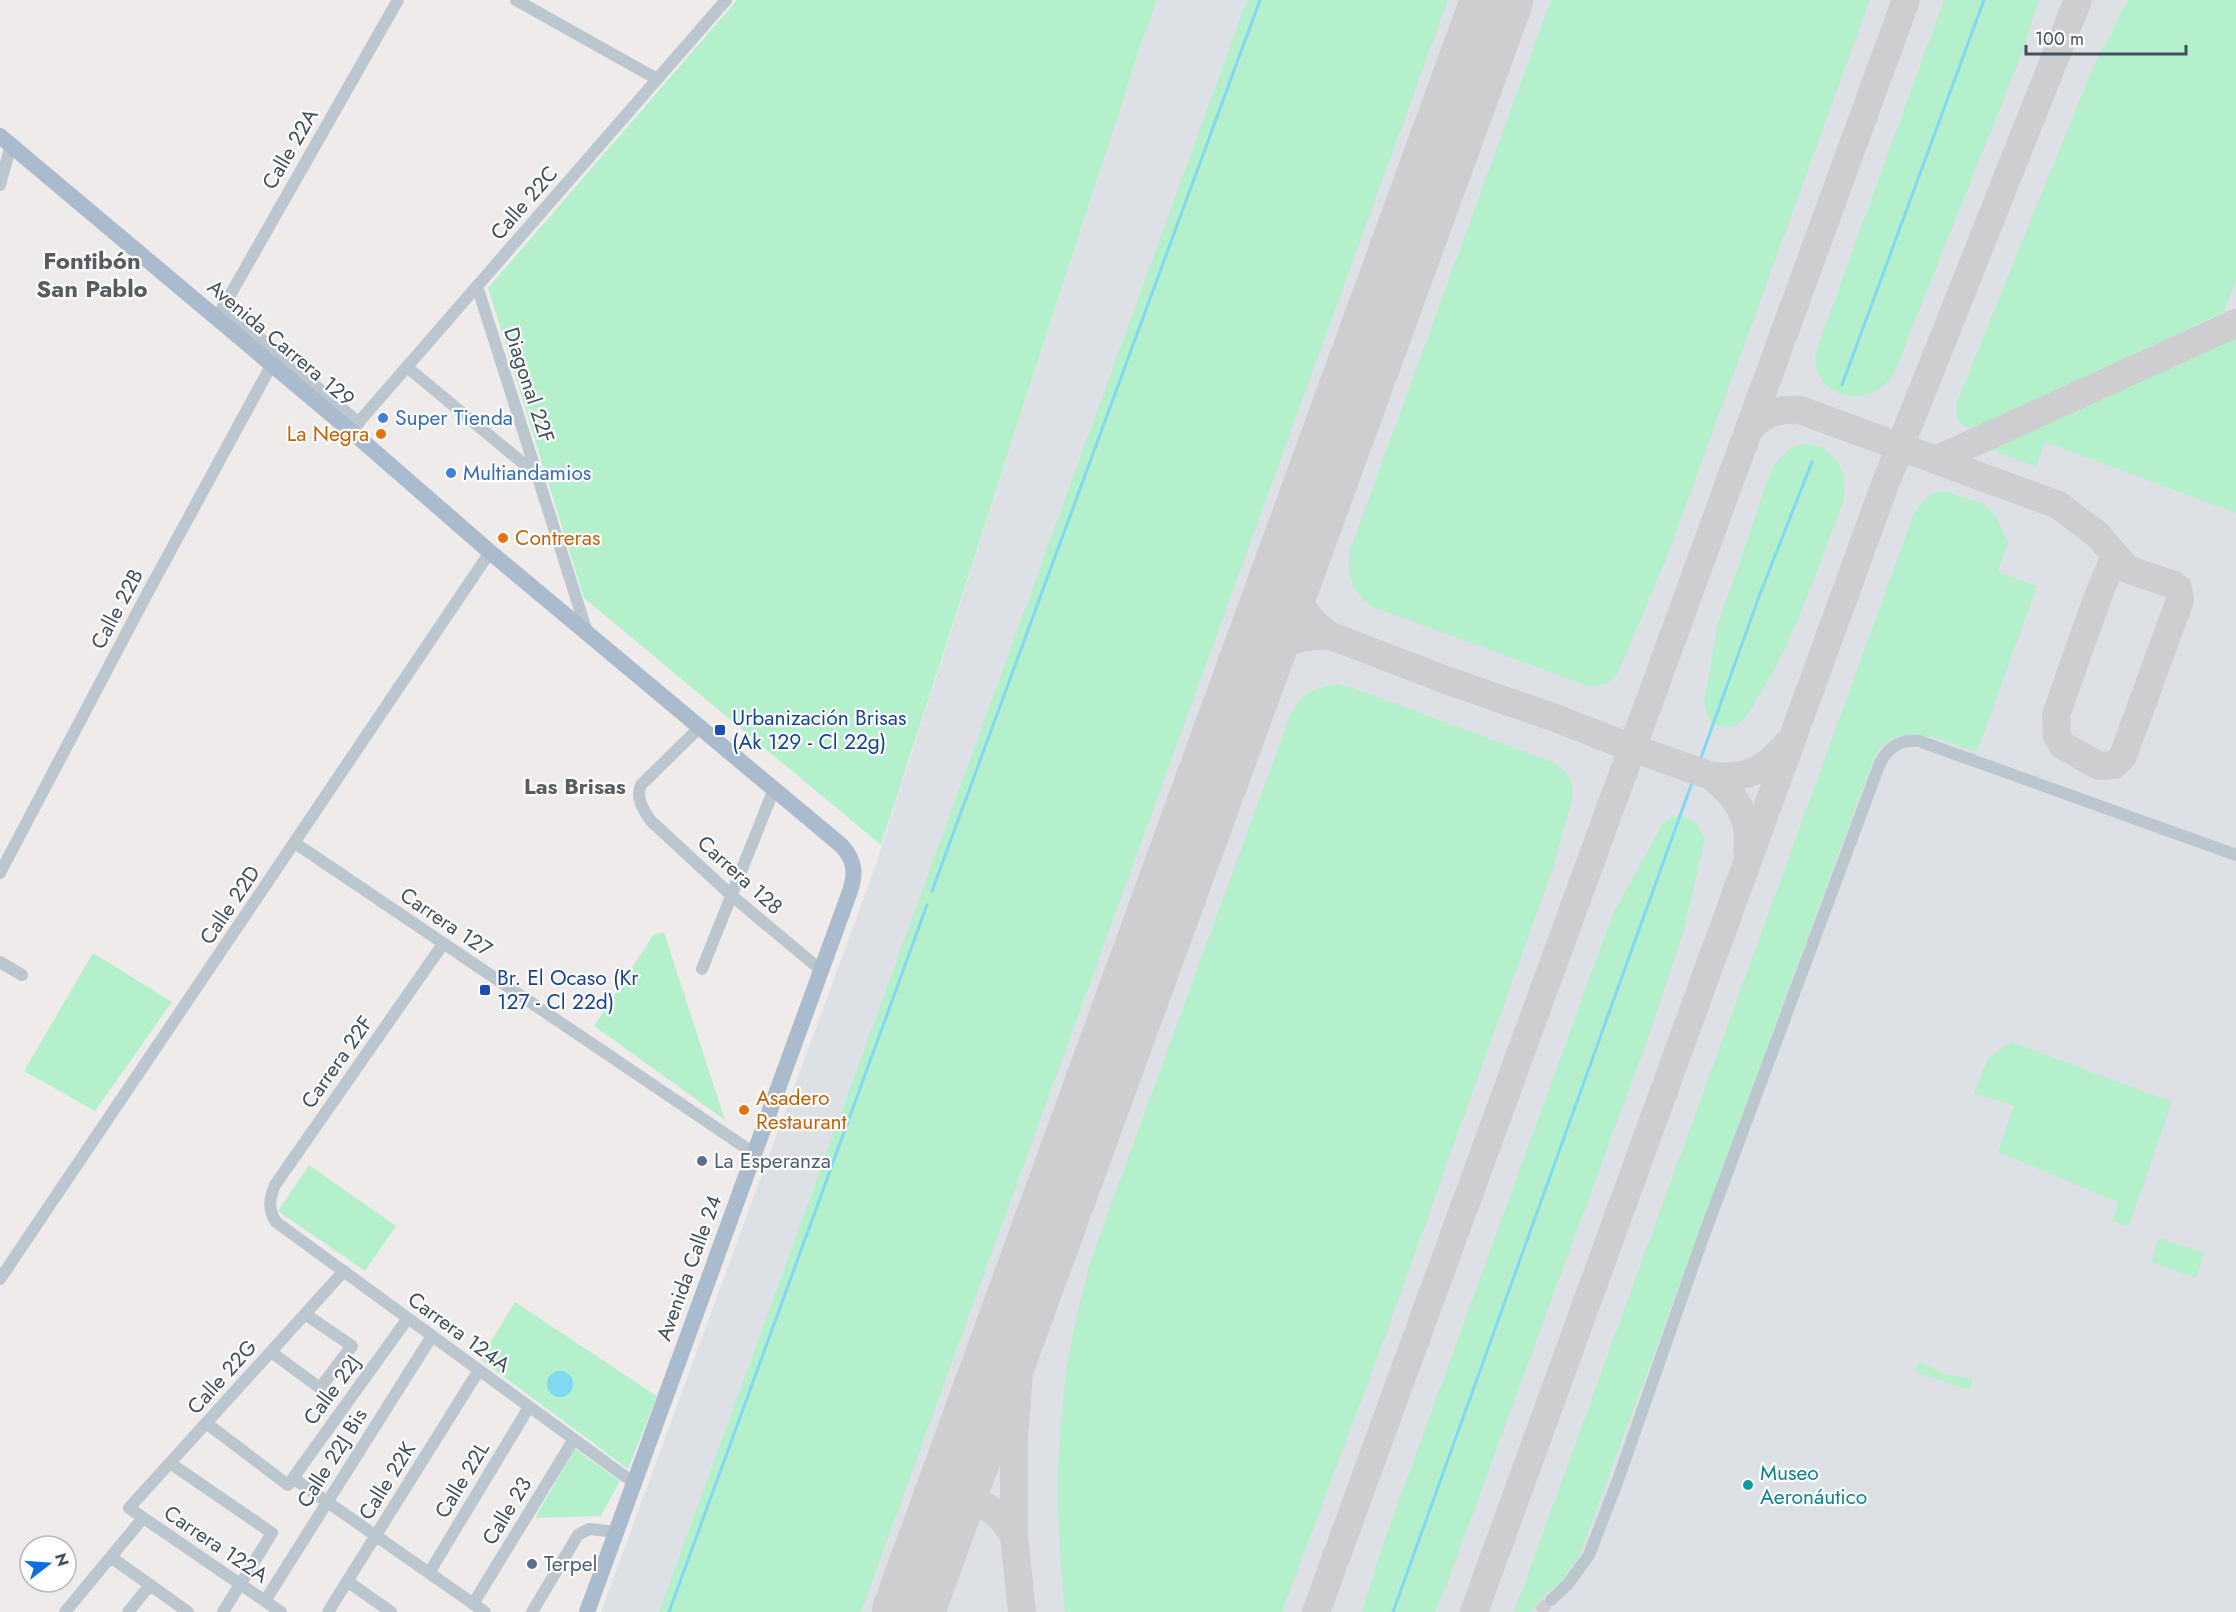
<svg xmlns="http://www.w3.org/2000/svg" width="2236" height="1612" font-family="Jost,sans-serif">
<rect width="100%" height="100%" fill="#efebeb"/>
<path fill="#dde0e4" d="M 1157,0 L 2236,0 L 2236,1612 L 601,1612 L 874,870 L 1141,45 Z"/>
<path fill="#b5f0cc" d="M 737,0 L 1157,0 L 1141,45 L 881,845 L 584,598 L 488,288 Z
M 1247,0 L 1448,0 L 861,1612 L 659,1612 Z
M 1551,0 L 1870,0 L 1667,557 L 1618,673 C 1608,685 1598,689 1583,684 L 1373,607 C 1352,594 1346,574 1350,550 Z
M 1944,0 L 2039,0 L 2020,59 L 1893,376 C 1887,382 1882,388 1875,391 C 1845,406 1814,387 1815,354 Z
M 2128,0 L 2236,0 L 2236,280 L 2224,312 L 1978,428 C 1968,430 1962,426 1957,419 L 1956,404 L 2091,72 Z
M 2236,330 L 2236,513 L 2045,442 L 2036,467 L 1987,448 Z
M 1804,444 C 1837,445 1849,473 1843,502 C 1817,569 1795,641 1755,702 C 1751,709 1746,719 1738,724 C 1728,730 1718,727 1709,720 L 1704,704 L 1717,628 L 1770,473 C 1779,458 1786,447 1804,444 Z
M 1944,491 L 1982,503 L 1996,516 L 2008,543 L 1998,572 L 2037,586 L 1977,752 C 1941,741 1897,716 1874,758 L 1579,1557 L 1560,1583 L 1547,1592 L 1530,1612 L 1514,1612 L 1904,541 C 1912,519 1917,494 1944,491 Z
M 1337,684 L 1359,690 L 1555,763 L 1569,776 L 1572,785 L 1573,795 L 1554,865 L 1384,1340 L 1282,1612 L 1065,1612 C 1057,1541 1055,1470 1063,1398 C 1068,1351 1079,1305 1091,1259 L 1290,716 C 1302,692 1312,689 1337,684 Z
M 1682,816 L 1696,822 L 1705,839 L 1684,929 L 1645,1046 L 1445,1589 L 1435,1612 L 1362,1612 L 1382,1547 L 1613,914 L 1663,823 L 1672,817 Z
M 664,932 L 725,1120 L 594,1026 L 654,934 Z
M 93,953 L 172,1002 L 95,1111 L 24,1071 Z
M 2011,1042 L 2172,1102 L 2129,1226 L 2112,1221 L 2118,1202 L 1998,1152 L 2014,1106 L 1974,1093 L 1988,1058 Z
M 309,1165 L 396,1226 L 365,1271 L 278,1211 Z
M 2159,1238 L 2204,1253 L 2196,1278 L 2151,1262 Z
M 515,1302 L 657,1396 L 628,1469 L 480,1359 Z
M 1919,1361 L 1944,1374 L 1973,1379 L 1970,1390 L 1915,1372 Z
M 575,1449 L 620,1481 L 601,1516 L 535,1518 Z"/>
<path fill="#80d9f0" d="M547 1384a13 13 0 1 1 26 0a13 13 0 1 1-26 0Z"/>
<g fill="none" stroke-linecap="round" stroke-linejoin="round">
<path stroke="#80d9f0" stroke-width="3" d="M 1842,385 L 1984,0
M 932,891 L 1260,0
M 669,1612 L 927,905
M 1393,1612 L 1760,594 L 1812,462"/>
<path stroke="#ceced1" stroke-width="28" d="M 1748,431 C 1762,414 1778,408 1800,410 L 2058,505 L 2098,535 L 2127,569 L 2174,585 L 2178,588 L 2180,600 L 2123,756 L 2114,765 L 2099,766 L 2062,745 L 2057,736 L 2056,715 L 2098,596 L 2115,556
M 1934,458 L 1938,459 L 2236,323
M 1295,555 C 1291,590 1299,616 1331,636
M 1251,674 C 1276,646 1292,634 1331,636 L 1446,680 L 1558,719 L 1632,748 L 1711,776
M 1747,851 C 1752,818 1736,795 1711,776 C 1746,779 1764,771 1787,744
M 934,1542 C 942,1532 950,1517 961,1509 C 984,1494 1003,1518 1014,1536
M 1022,1612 L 1014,1536 L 1014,1436 L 1019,1371 L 1041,1247
M 1316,1612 L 1906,0
M 1474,1612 L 1884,487 L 2078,0"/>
<path stroke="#ceced1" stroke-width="72" d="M 908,1612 L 1497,0"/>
<path stroke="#cdccce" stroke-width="12" stroke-dasharray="12 6" stroke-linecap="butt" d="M 1539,1612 L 1551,1600"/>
<path stroke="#bbc6cf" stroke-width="12" d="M 516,0 L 657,79
M 0,185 L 11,145
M 477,286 L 587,632
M 223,306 L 359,423
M 217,318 L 398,0
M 407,367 L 536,474
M 351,431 L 726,0
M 700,727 L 641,785 C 635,798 644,811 651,821 L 731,895 L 822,971
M 295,843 L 755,1154
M 0,873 L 147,594 L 272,364
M 443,944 L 275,1185 C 269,1199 268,1209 276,1222 L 634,1483
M 0,962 L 22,975
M 702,969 L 774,789
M 0,1279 L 490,552
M 271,1352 L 320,1388 L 352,1346 L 305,1314
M 206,1423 L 288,1485 L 408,1318
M 170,1463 L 272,1533 L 223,1612
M 293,1478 L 485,1612
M 112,1558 L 188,1612
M 429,1573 L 529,1407
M 347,1581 L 391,1612
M 1551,1600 L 1568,1584 L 1589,1555 L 1618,1480 L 1701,1243 L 1880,763 C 1888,747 1901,739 1919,741 L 2236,855
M 265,1601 L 432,1336
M 473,1604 L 574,1439
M 65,1612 L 143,1518
M 128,1612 L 150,1585
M 281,1612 L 129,1508 L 344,1271
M 328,1612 L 479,1370
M 532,1612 L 578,1535 L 589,1529 L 616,1532"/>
<path stroke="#a9bbcd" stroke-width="16" d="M 0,136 L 351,431 L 490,552 L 842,846 C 856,862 856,875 849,894 L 587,1612"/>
</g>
<g fill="#3f7fe0" stroke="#fff" stroke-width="2">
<circle cx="383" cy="418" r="6"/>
<circle cx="451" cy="473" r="6"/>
</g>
<g fill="#e8710a" stroke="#fff" stroke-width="2">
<circle cx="381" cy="434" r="6"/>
<circle cx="503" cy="538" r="6"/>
<circle cx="744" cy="1110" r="6"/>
</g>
<g fill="#1a4fb4" stroke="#fff" stroke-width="2">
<rect x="714" y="724" width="12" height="12" rx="3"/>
<rect x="479" y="984" width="12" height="12" rx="3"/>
</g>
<g fill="#5c6f8a" stroke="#fff" stroke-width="2">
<circle cx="702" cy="1161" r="6"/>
<circle cx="532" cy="1564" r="6"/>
</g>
<circle fill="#0f9aa8" stroke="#fff" stroke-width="2" cx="1748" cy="1485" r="6"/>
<g text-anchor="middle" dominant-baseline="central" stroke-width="4.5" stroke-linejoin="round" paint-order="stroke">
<g font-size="21" fill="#434f5a" stroke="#fff">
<text transform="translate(290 149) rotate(-60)">Calle 22A</text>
<text transform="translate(524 203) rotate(-49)">Calle 22C</text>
<text transform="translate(281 343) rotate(40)">Avenida Carrera 129</text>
<text transform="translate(529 385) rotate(72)">Diagonal 22F</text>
<text transform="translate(117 609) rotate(-62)">Calle 22B</text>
<text transform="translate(740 875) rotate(42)">Carrera 128</text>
<text transform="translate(230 905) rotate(-56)">Calle 22D</text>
<text transform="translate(446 922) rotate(34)">Carrera 127</text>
<text transform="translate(337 1062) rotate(-55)">Carrera 22F</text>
<text transform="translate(689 1268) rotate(-70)">Avenida Calle 24</text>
<text transform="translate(459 1332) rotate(36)">Carrera 124A</text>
<text transform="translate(222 1377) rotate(-48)">Calle 22G</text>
<text transform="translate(332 1390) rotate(-54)">Calle 22J</text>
<text transform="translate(332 1458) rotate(-58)">Calle 22J Bis</text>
<text transform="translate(462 1480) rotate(-59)">Calle 22L</text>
<text transform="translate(387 1481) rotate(-58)">Calle 22K</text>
<text transform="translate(507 1511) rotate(-59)">Calle 23</text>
<text transform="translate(216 1544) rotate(34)">Carrera 122A</text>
</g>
<g font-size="21" fill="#366cbe" stroke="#fff" text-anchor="start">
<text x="395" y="418">Super Tienda</text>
<text x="463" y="473">Multiandamios</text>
</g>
<g font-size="21" fill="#c56008" stroke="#fff" text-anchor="start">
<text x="369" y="434" text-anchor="end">La Negra</text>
<text x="515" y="538">Contreras</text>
<text x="756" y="1098">Asadero<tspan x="756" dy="24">Restaurant</tspan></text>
</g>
<g font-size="21" fill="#164399" stroke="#fff" text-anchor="start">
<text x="732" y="718">Urbanización Brisas<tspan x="732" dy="24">(Ak 129 - Cl 22g)</tspan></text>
<text x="497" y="978">Br. El Ocaso (Kr<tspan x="497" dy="24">127 - Cl 22d)</tspan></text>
</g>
<g font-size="21" fill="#4e5e75" stroke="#fff" text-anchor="start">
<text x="714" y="1161">La Esperanza</text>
<text x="544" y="1564">Terpel</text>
</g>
<g font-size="21" fill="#0d838f" stroke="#fff" text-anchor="start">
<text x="1760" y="1473">Museo<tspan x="1760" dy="24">Aeronáutico</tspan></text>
</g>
<g font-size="22" font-weight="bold" fill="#585c61" stroke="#fff">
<text x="575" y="786">Las Brisas</text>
</g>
<g font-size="24" font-weight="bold" fill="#585c61" stroke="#fff">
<text x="92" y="260">Fontibón<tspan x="92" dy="28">San Pablo</tspan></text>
</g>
</g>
<g transform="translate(48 1564) rotate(73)"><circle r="28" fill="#ffffff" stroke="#b4b9bd" stroke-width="1.5"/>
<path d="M0-4.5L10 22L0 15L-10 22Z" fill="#0f6ce5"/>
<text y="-9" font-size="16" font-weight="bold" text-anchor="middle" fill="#434f5a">N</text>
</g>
<path d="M2026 45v9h160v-9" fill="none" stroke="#434f5a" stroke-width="3"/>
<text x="2035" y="45" font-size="18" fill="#434f5a" stroke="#ffffff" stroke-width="4.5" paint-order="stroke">100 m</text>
</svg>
